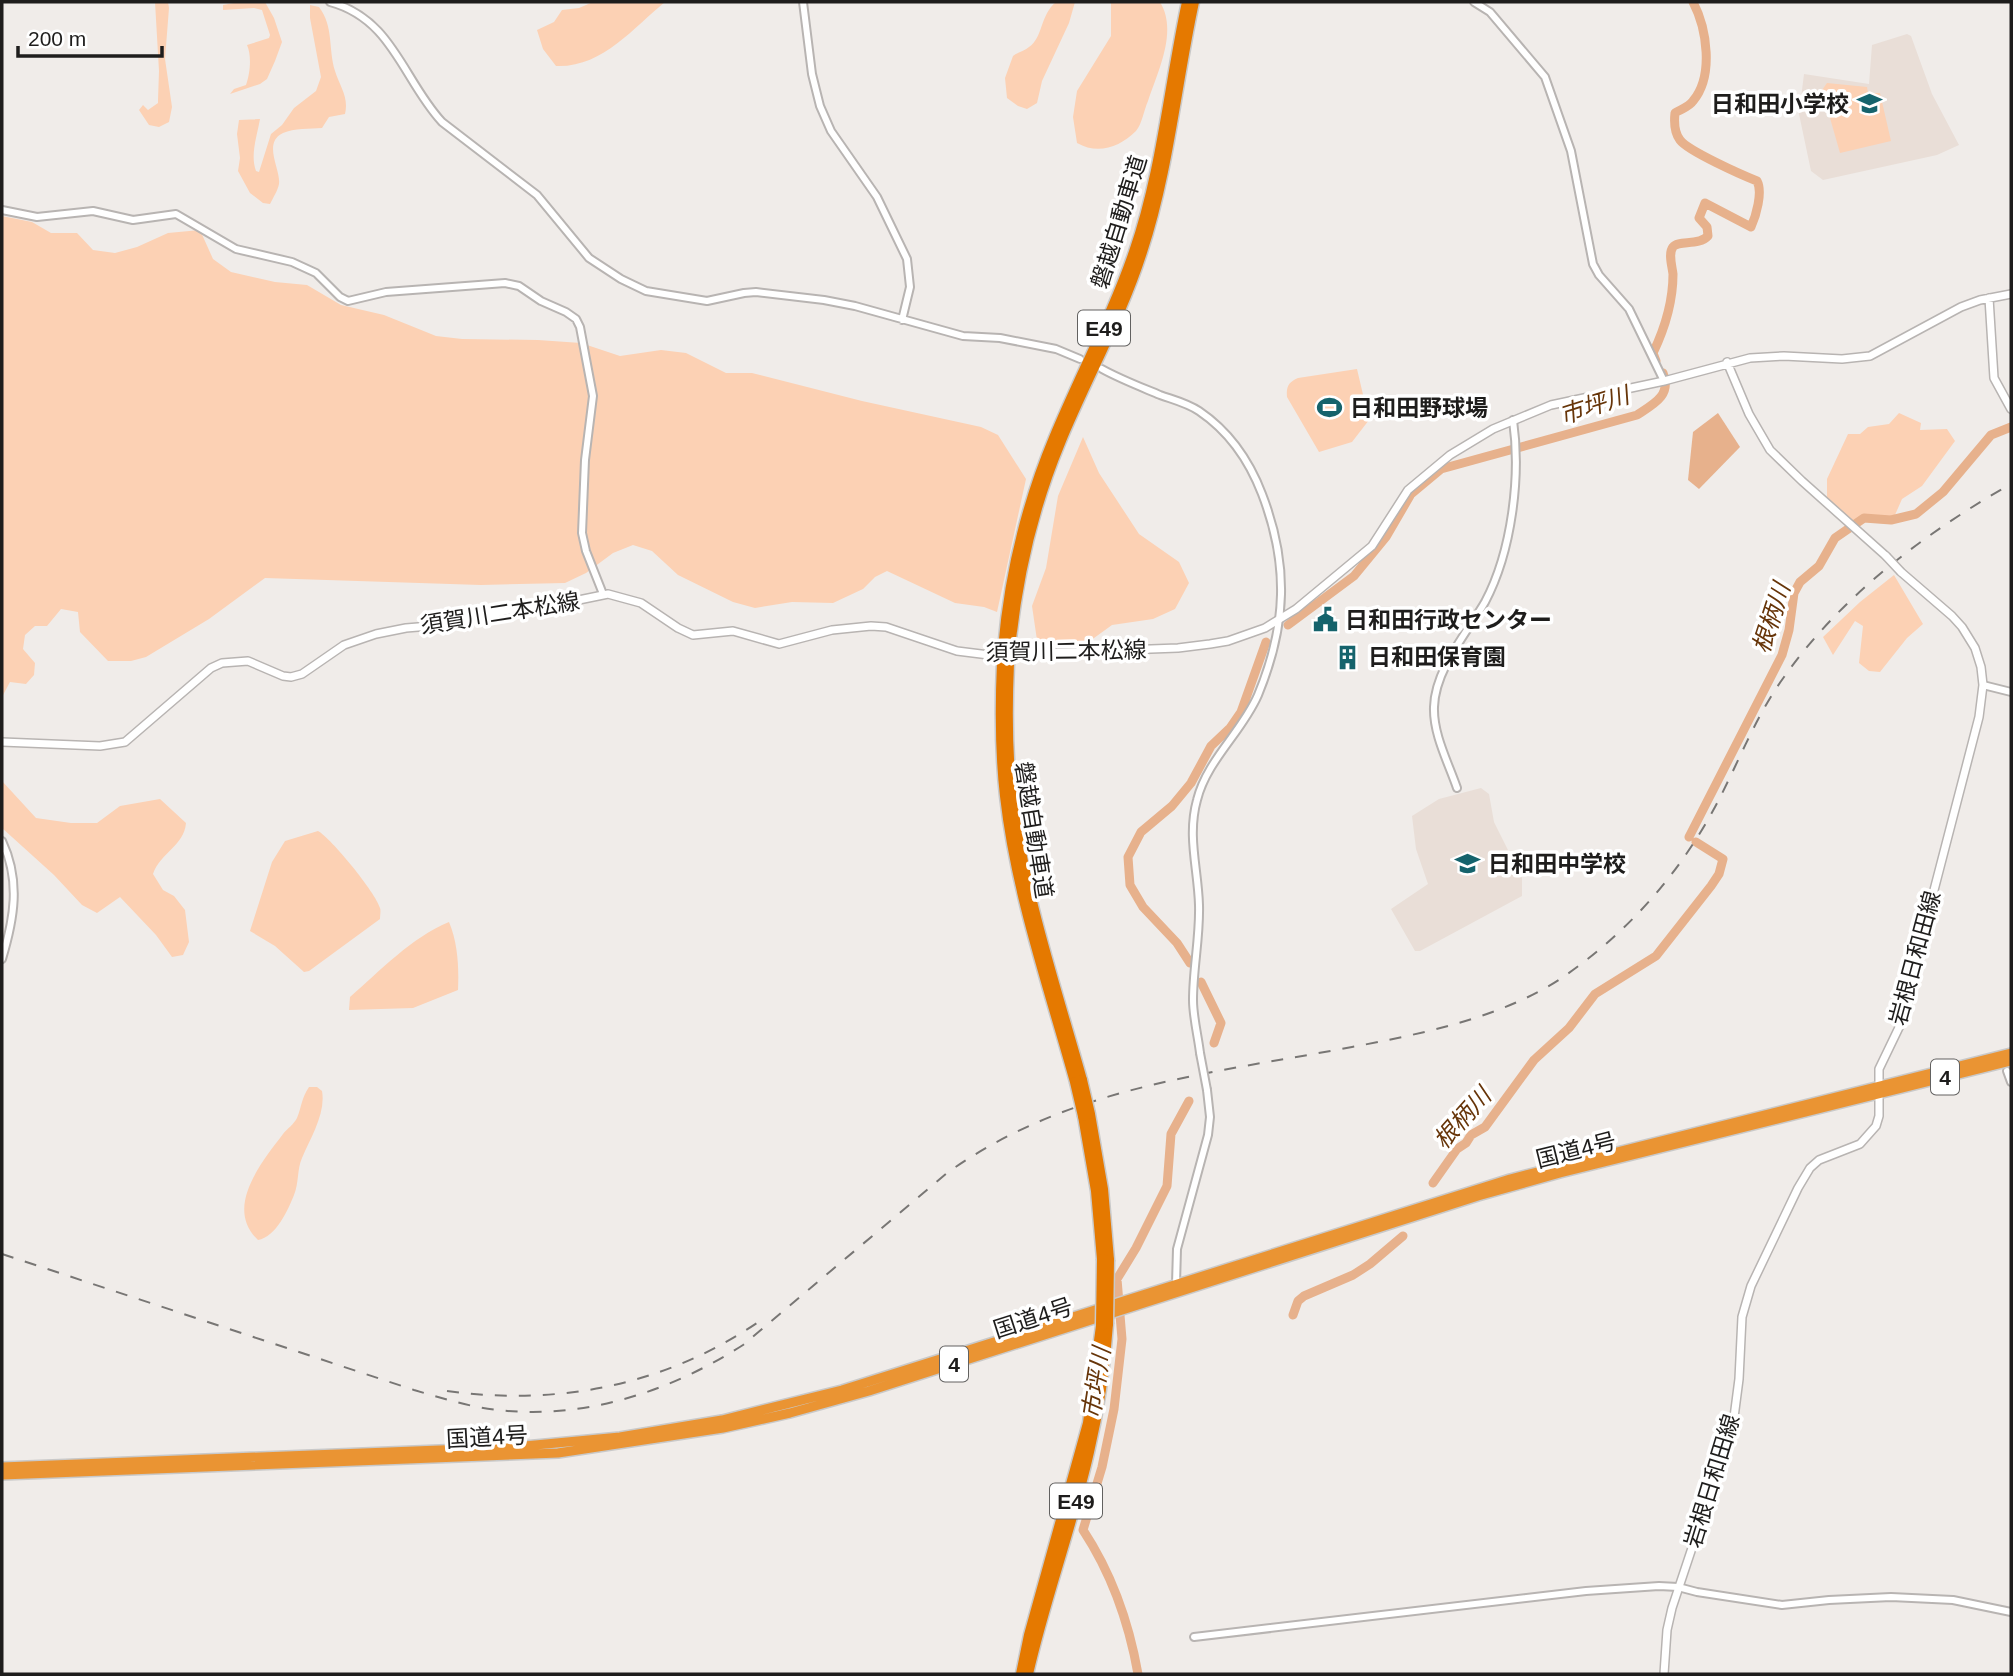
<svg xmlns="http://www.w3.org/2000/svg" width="2013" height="1676" font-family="Arial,'Noto Sans JP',sans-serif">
<rect width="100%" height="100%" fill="#f0ece9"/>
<path fill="#e9ded7" d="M 1907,34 L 1911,36 L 1932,94 L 1959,145 L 1937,155 L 1823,180 L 1811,171 L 1799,114 L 1804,74 L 1869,84 L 1872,45 Z
M 1481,788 L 1489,794 L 1494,822 L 1522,878 L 1522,896 L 1420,951 L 1415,951 L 1391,909 L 1428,884 L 1416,849 L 1412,816 L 1439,799 Z"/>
<path fill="#fcd1b4" d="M 155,2 L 168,2 L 169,8 L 165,59 L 172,107 L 169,122 L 159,127 L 149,125 L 139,110 L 143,105 L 148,110 L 158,103 L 158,100 L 159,71 Z
M 239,2 L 265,2 L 274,18 L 282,42 L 275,61 L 267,79 L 260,84 L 230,94 L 234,89 L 246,85 C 250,74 252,56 247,45 L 269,38 L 270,35 L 262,10 L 254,8 L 223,10 L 223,5 Z
M 593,2 L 665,2 C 633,28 602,68 556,66 L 543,49 L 537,30 L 554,22 L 562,10 L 579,8 Z
M 1056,2 L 1075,2 L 1069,23 L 1042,81 L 1037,103 L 1027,109 L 1018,106 L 1007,98 L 1005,78 L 1013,56 C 1018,52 1025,51 1029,47 C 1043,38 1040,15 1056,2 Z
M 1111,2 L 1160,2 C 1178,31 1158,71 1148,101 C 1144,110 1142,124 1136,131 C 1120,147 1098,155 1077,143 L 1073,117 L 1077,91 L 1111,36 Z
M 310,5 L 319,7 C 334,27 328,48 335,71 C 340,87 349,97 345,114 L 329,117 L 322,128 C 310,129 294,128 283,133 C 262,143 281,169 279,184 C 278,190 273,198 270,204 L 263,203 L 250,193 L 238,171 L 240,158 L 237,134 L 239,120 L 260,119 C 257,136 250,155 256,171 L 259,172 L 271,134 L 282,125 L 294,108 L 316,91 L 321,77 L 310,18 Z
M 1827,83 L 1867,87 L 1868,93 L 1880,93 L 1891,141 L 1840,153 L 1822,90 Z
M 2,216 L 32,222 L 51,233 L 77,233 L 93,250 L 115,253 L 137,247 L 168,233 L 200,230 L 213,259 L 231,272 L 275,282 L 307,285 L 341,305 L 384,315 L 436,336 L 462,339 L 538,340 L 581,343 L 620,356 L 661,350 L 686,353 L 726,373 L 752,373 L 862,401 L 981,427 L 998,435 L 1026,479 L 997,612 L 984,607 L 955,603 L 887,571 L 875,577 L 863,589 L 833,603 L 792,602 L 755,608 L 733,602 L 678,575 L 652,551 L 633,545 L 613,553 L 586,573 L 565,583 L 481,585 L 265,578 L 209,619 L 146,657 L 131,661 L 108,661 L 80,632 L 78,612 L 61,609 L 47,626 L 35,626 L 25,635 L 23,649 L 35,663 L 34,675 L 26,684 L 10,682 L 2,697 Z
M 1357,369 L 1369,420 L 1352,442 L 1319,452 L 1287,397 C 1286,386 1289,382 1298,378 Z
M 1899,413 L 1921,423 L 1920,430 L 1947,429 L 1955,441 L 1922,486 L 1902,499 L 1891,524 L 1853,521 L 1827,500 L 1827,479 L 1848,434 L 1860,434 L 1868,427 L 1889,424 Z
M 1083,437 L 1099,473 L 1139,534 L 1179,562 L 1189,583 L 1175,609 L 1153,619 L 1112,625 L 1083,646 L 1038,647 L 1032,606 L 1046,568 L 1058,496 Z
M 1894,575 L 1923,624 L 1907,638 L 1880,672 L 1869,671 L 1859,663 L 1863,626 L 1855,621 L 1833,655 L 1823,637 L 1860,602 Z
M 2,781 L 36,818 L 71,823 L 97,823 L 120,806 L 160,799 L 186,823 C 184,846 160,853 153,874 L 163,890 L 174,896 L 185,910 L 189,942 L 183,955 L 172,957 L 156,935 L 120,897 L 97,913 L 82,905 L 54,875 L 2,828 Z
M 318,831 C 331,838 376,893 380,908 C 381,910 380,916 380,919 L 309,971 L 304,972 L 275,946 L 250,931 L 272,862 L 285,841 Z
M 449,922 C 458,943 459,968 458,990 L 413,1008 L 349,1010 L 350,997 C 380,971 412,937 449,922 Z
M 309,1087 L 317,1087 L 322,1091 C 326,1113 311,1137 302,1158 C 297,1169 299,1183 294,1195 C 288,1210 276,1237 258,1240 C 224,1208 261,1163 283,1134 C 287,1129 294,1124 297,1118 C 302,1106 301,1099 309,1087 Z"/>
<path fill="#e7b18c" d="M 1718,413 L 1740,447 L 1699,489 L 1688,480 L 1693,432 Z"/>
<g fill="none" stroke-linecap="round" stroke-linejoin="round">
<path stroke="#e7b18c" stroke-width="9" d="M 1656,361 L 1653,353 C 1665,328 1673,302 1673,274 C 1672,266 1668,253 1673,247 C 1678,240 1699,246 1708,236 L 1707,227 L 1699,218 L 1705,203 L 1751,227 C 1756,216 1763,192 1757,181 C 1742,175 1688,151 1680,140 C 1674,132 1674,122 1675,113 C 1681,109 1689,107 1693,101 C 1714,76 1707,29 1693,2
M 1288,625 L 1354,576 L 1386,537 L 1411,494 L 1441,469 L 1637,415 C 1654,404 1672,395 1663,373
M 1689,837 L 1782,655 L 1789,630 L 1794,593 L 1800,582 L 1819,566 L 1835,538 L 1864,518 L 1891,520 L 1916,514 L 1943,492 L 1991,435 L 2011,427
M 1190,963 L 1177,943 L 1143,907 L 1130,885 L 1128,857 L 1141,832 L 1172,806 L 1191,783 L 1211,746 L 1230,728 L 1241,712 L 1266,642
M 1201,982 L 1221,1023 L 1214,1043
M 1433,1183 L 1457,1149 L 1466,1143 L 1471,1135 L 1485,1127 L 1534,1060 L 1569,1028 L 1595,994 L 1656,956 L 1711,886 L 1719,874 L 1723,859 L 1696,842
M 1293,1315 L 1298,1301 L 1304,1296 L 1353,1275 L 1370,1264 L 1403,1236
M 1138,1674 C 1129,1623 1112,1574 1083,1530 L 1102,1467 L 1114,1409 L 1122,1339 L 1117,1279 L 1136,1248 L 1167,1186 L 1171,1134 L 1189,1101"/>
<defs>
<path id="tertiary" d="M 330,2 C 393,19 403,80 442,122 L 537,195 L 589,258 L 621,279 L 646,291 L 707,301 L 744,293 L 756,292 L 824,300 L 855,306 L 963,336 L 1000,338 L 1056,349 L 1080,359
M 803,2 L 812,74 L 820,106 L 831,131 L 877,197 L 907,259 L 910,287 L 902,320
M 1474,2 L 1490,12 L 1545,77 L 1571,151 L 1593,264 L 1599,275 L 1629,309 L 1664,381
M 2,210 L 37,217 L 93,211 L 133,220 L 176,214 L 236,249 L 292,262 L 316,273 L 340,297 L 348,301 L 386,292 L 505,283 L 519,286 L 541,301 L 566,312 L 576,319 L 580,327 L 593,396 L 585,460 L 582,533 L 586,551 L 603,594
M 1102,369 C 1120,379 1141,387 1160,395 C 1174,400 1187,403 1199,411 C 1230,432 1249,460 1262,494 C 1289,564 1287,625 1258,695 C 1242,732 1207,760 1197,800 C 1187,836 1198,869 1199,905 C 1200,937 1193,968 1193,1000 C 1193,1017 1198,1036 1200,1053
M 1983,685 L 2011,692
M 1457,788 C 1448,762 1433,734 1434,707 C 1435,669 1467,633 1485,602 C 1512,551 1521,476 1513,420
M 2,841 C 21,881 14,919 2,959
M 2007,1071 L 2011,1082
M 1176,1284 L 1177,1249 L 1208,1135 L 1210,1117 L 1207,1090
M 1194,1637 L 1586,1591 L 1659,1586 L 1678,1587 L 1697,1592 L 1782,1605 L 1829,1600 L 1891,1597 L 1953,1600 L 2011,1612"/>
<path id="secondary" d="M 1989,298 L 1994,378 L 2011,409
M 1727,362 L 1749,414 L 1770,450 L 1802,481 L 1886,556
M 2,742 L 100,746 L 125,742 L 211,668 L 222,663 L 248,661 L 283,676 L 291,677 L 302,674 L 344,645 L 376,634 L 406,628 L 442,625 L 537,604 L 564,603 L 608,594 L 641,603 L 678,628 L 693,635 L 733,631 L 779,644 L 832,630 L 871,626 L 886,627 L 957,651 L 989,655 L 1178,648 L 1210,644 L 1228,641 L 1265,628 L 1296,609 L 1372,546 L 1408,490 L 1450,455 L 1493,429 L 1551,405 L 1664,381 L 1750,358 L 1784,356 L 1842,359 L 1870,356 L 1961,307 L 1980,300 L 2011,294
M 1664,1674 L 1667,1630 L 1672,1608 L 1733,1425 L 1739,1379 L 1742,1317 L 1751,1286 L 1798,1188 L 1810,1168 L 1819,1160 L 1860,1144 L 1876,1126 L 1879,1116 L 1879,1069 L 1905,1015 L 1933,894 L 1979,717 L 1983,685 L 1981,667 L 1975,648 L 1962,627 L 1952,616 L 1901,572"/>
<path id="trunk" d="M 2,1467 L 514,1447 L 620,1437 L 722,1420 L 842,1390 L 1510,1179 L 2011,1053
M 2,1475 L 558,1453 L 723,1428 L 790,1413 L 869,1391 L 1478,1196 L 1560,1173 L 2011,1061"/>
<path id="motorway" d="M 1003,649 C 1009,577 1026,505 1054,438 C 1080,375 1112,316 1134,252 C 1162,171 1169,85 1187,2
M 1010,649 C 1017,578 1033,508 1060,443 C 1086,379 1121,318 1142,252 C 1169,170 1176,85 1194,2
M 1002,663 C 1000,707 1000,752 1005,796 C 1016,894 1049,988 1075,1082
M 1009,663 C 1007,707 1007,752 1012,796 C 1024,893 1056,987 1082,1080
M 1090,1114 L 1103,1189 L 1109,1260
M 1083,1116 L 1096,1191 L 1102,1259
M 1021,1674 L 1029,1635 L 1088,1423 L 1101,1326
M 1028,1674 C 1045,1599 1072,1527 1089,1452 C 1099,1410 1105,1367 1108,1324"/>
</defs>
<use href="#tertiary" stroke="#b8b4b2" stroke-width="10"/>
<use href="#secondary" stroke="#b8b4b2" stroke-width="10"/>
<use href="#trunk" stroke="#c9c9c9" stroke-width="12"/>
<use href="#motorway" stroke="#c9c9c9" stroke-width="13"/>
<use href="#tertiary" stroke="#fff" stroke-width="6"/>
<use href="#secondary" stroke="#fff" stroke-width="7"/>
<use href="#trunk" stroke="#ea9433" stroke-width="9"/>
<use href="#motorway" stroke="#e57900" stroke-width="10"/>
<path stroke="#787674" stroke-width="2" stroke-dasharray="12 12" stroke-linecap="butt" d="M 2,1254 L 414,1390 C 442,1398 469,1407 498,1410 C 585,1420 671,1391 743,1345 L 947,1173 C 1069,1086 1209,1074 1352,1047 C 1421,1034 1506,1017 1566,975 C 1628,932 1679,874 1715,807 C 1738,764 1755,717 1784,677 C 1841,596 1926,532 2011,484
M 447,1391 C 558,1406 663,1386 757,1323"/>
<defs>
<path id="tertiary-bridge" d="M 1200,1053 L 1207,1090"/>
<path id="secondary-bridge" d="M 1886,556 L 1901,572"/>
<path id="motorway-bridge" d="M 1002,663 L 1003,649
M 1009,663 L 1010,649
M 1082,1080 L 1090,1114
M 1075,1082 L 1083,1116
M 1108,1324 L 1109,1260
M 1101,1326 L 1102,1259"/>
</defs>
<use href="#tertiary-bridge" stroke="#b8b4b2" stroke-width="10" stroke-linecap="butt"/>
<use href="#secondary-bridge" stroke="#b8b4b2" stroke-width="10" stroke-linecap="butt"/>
<use href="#motorway-bridge" stroke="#c9c9c9" stroke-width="13" stroke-linecap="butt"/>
<use href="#tertiary-bridge" stroke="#fff" stroke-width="6"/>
<use href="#secondary-bridge" stroke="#fff" stroke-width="7"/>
<use href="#motorway-bridge" stroke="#e57900" stroke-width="10"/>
</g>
<defs>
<symbol id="school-bare" viewBox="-9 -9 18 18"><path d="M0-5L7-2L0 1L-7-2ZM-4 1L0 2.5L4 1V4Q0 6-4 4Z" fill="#15636c" stroke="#fff" stroke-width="2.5" paint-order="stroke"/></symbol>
<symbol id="stadium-bare" viewBox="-9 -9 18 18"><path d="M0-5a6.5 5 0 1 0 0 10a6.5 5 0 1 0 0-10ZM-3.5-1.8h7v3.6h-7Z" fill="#15636c" stroke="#fff" stroke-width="2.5" paint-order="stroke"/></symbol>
<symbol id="civic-bare" viewBox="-9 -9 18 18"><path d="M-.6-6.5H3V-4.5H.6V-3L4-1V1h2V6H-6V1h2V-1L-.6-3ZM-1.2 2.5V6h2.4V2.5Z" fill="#15636c" stroke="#fff" stroke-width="2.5" paint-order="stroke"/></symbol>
<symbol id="building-bare" viewBox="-9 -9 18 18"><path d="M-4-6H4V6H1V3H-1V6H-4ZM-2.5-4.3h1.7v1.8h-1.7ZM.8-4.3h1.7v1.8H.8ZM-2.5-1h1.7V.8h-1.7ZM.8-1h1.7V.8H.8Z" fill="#15636c" stroke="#fff" stroke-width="2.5" paint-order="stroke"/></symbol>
</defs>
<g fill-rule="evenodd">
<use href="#school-bare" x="1852" y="86" width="35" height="35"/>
<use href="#stadium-bare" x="1312" y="390" width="35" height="35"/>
<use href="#civic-bare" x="1308" y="602" width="35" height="35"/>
<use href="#building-bare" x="1330" y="640" width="35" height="35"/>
<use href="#school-bare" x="1450" y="846" width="35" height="35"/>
</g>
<g text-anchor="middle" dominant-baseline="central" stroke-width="7" stroke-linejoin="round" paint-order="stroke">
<g fill="#fff" stroke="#626160" stroke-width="2">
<rect x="1078" y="310.5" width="52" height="35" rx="5"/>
<rect x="1931" y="1059.5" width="28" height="35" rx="5"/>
<rect x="940" y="1346.5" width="28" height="35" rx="5"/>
<rect x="1050" y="1483.5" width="52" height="35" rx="5"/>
</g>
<g font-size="21" font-weight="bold" fill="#1e1d1c">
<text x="1104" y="328">E49</text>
<text x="1945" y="1077">4</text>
<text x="954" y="1364">4</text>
<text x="1076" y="1501">E49</text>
</g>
<g font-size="23" font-weight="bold" fill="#1e1d1c" stroke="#fff" text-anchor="start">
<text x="1849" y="104" text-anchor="end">日和田小学校</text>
<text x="1350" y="408">日和田野球場</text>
<text x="1345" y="620">日和田行政センター</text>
<text x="1368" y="657">日和田保育園</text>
<text x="1488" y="864">日和田中学校</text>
</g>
<g font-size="23" fill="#1e1d1c" stroke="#fff">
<text transform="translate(1119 222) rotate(-73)">磐越自動車道</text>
<text transform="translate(500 613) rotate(-9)">須賀川二本松線</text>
<text transform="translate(1066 651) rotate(-1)">須賀川二本松線</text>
<text transform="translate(1034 830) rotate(81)">磐越自動車道</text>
<text transform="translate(1915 958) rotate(-75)">岩根日和田線</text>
<text transform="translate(1576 1150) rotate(-14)">国道4号</text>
<text transform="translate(1033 1318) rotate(-18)">国道4号</text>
<text transform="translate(487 1437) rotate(-3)">国道4号</text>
<text transform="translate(1712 1481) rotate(-73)">岩根日和田線</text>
</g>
<g font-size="24" font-style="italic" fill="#673509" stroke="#fff">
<text transform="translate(1594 405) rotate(-18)">市坪川</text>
<text transform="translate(1771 618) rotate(-72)">根柄川</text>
<text transform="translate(1462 1118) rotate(-48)">根柄川</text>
<text transform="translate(1096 1383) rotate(-81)">市坪川</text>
</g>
</g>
<rect width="2013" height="1676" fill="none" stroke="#1e1d1c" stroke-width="7"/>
<path d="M18 46v10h144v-10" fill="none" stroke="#1e1d1c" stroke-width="3.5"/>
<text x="28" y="46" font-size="21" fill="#1e1d1c" stroke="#ffffff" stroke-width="5" paint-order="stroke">200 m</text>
</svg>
